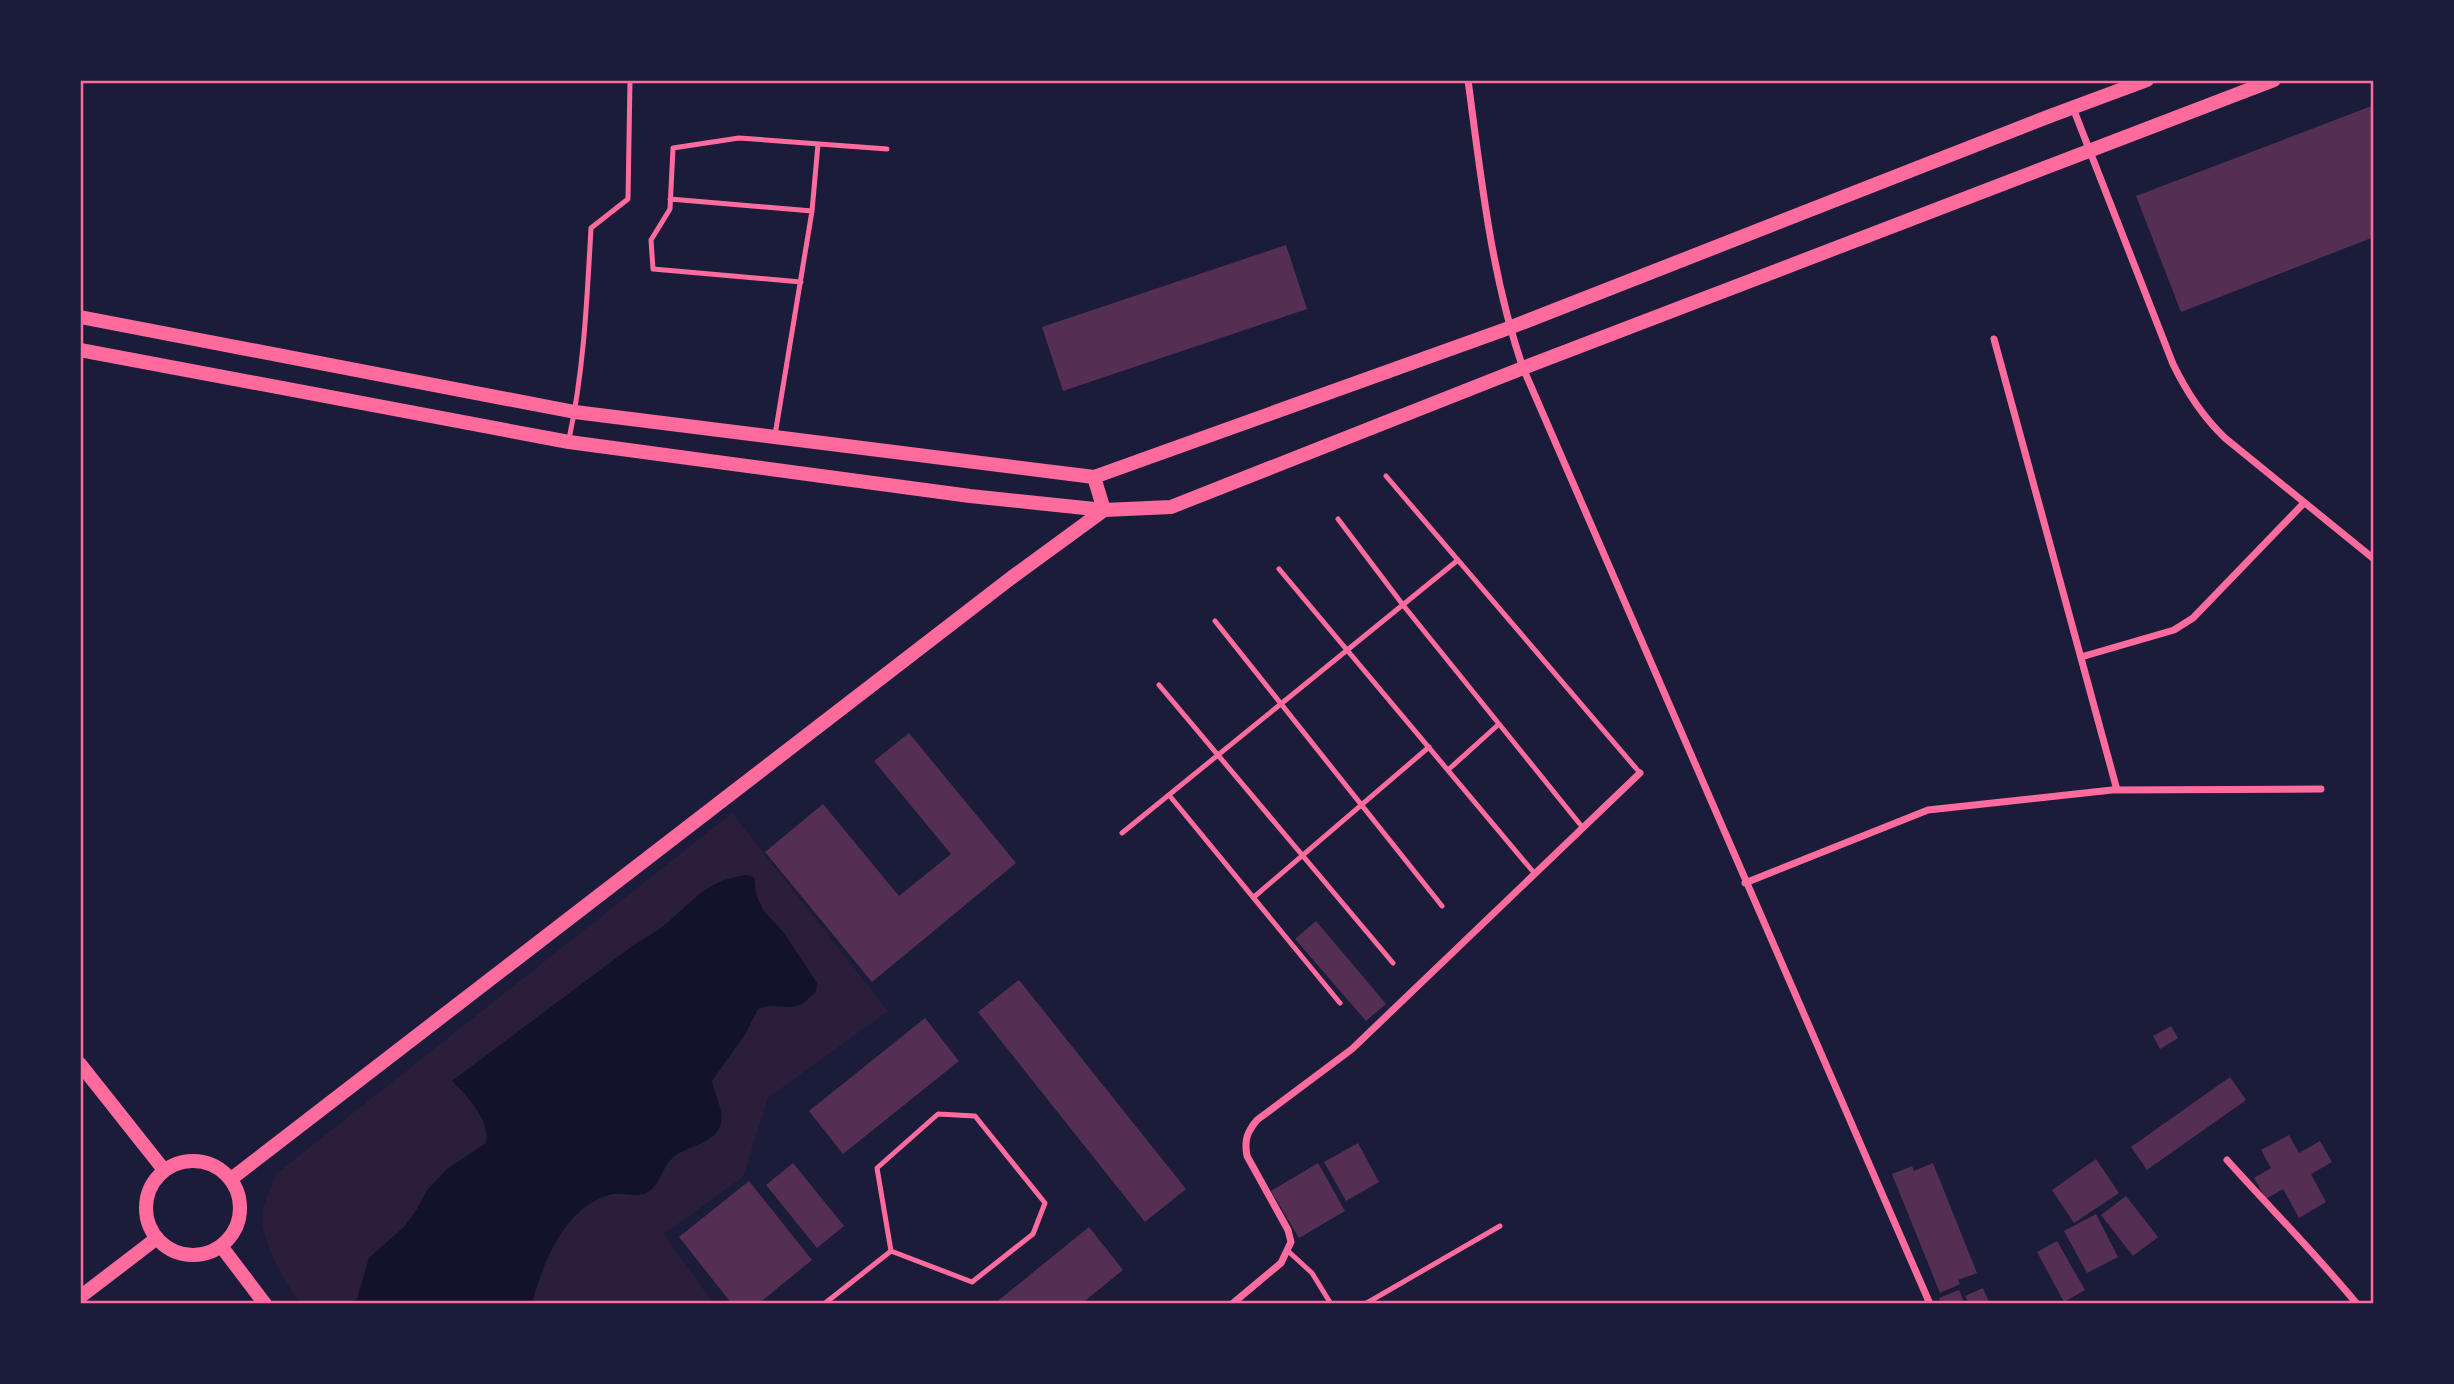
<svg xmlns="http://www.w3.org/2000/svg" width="2454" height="1384" font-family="'DejaVu Sans',sans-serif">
<rect width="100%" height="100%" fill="#1b1b3a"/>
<path fill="#2a1e3b" d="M 732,813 L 888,1011 L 768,1098 L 743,1177 L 664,1234 L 713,1303 L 301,1303 C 285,1284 262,1243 262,1217 C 262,1204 272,1187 276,1174 Z"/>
<path fill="#12122b" d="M 745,875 L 754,877 L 756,894 L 763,910 L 784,933 L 817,983 L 816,992 L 802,1004 L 794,1007 L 768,1006 L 758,1009 L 746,1033 L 712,1081 C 714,1094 724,1109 721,1123 C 716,1144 689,1145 675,1156 C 662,1165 661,1186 646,1193 C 634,1198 620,1191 609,1195 C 564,1208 543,1263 532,1303 L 349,1303 L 357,1299 L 369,1258 L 404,1227 L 417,1209 L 427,1190 L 447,1169 L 486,1143 C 490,1119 468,1097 452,1081 L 635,944 C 643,939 651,935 658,930 C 691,906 700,882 745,875 Z"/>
<path fill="#542f53" d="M 2374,105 L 2374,237 L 2181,312 L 2136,196 Z
M 1286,245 L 1307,309 L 1063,391 L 1042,327 Z
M 909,733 L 1016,863 L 872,982 L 765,852 L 823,804 L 899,896 L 951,854 L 874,761 Z
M 1316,921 L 1386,1004 L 1366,1021 L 1295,939 Z
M 1019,980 L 1186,1189 L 1145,1222 L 978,1012 Z
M 925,1018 L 959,1061 L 843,1154 L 809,1111 Z
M 2171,1026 L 2178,1038 L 2160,1049 L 2153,1036 Z
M 2230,1077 L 2246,1100 L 2147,1170 L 2131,1147 Z
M 2289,1135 L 2299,1153 L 2320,1141 L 2332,1162 L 2311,1174 L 2326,1202 L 2299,1218 L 2283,1189 L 2266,1199 L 2254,1178 L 2271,1168 L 2261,1150 Z
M 1358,1143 L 1379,1182 L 1346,1201 L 1324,1162 Z
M 2096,1159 L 2119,1193 L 2074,1223 L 2052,1190 Z
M 793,1163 L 844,1226 L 817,1248 L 766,1185 Z
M 1318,1163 L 1345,1211 L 1299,1238 L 1271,1191 Z
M 1933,1163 L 1977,1273 L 1958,1280 L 1960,1284 L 1940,1293 L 1892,1174 L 1912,1166 L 1914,1171 Z
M 749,1181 L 812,1260 L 758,1304 L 732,1304 L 679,1237 Z
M 2126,1196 L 2158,1237 L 2133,1256 L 2101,1215 Z
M 2096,1214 L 2118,1257 L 2087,1273 L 2064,1231 Z
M 1089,1227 L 1123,1270 L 1081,1304 L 994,1304 Z
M 2057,1241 L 2085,1290 L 2064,1302 L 2037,1252 Z
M 1983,1288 L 1990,1304 L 1969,1304 L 1965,1296 Z
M 1959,1290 L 1965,1304 L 1941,1304 L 1939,1298 Z"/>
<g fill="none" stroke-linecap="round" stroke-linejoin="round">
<path stroke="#ff6b9d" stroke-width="5" d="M 670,199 L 812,211
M 801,282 L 653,269 L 651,240 L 670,209 L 673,148 L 739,138 L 887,149
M 775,435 L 812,211 L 818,144
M 569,439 C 584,370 587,299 591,228 L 628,199 L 630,80
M 1386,476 L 1640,773
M 1338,519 L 1403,605 L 1583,828
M 1279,569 L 1535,874
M 1215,621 L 1442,906
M 1159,685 L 1393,963
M 1448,770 L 1499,724
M 1169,795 L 1340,1003
M 1122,833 L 1458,560
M 1254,897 L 1429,747
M 938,1114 L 975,1116 L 1045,1203 L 1033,1234 L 972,1282 L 891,1251 L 877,1168 Z
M 1288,1251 L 1312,1273 L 1331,1304
M 824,1304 L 891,1251
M 1365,1304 L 1500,1226"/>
<path stroke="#ff6b9d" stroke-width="7" d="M 1468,80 C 1481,177 1491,275 1523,368 L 1930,1304
M 2073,108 L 2173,364 C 2187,393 2202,416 2225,438 L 2374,559
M 1994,339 L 2117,790
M 2081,657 L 2174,630 L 2193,618 L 2304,503
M 1745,883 L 1928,810 L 2112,790 L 2321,789
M 2227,1160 C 2270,1208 2316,1254 2357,1304
M 1232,1304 L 1281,1263 L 1291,1242 L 1288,1230 L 1247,1156 C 1244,1140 1247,1132 1257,1120 L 1352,1049 L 1640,773"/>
<path stroke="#ff6b9d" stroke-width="14" d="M 80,317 L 575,412 L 1094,477 L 1509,328 L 2050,116 L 2147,80
M 80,350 L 569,442 L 970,496 L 1104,510 L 1171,507 L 1523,368 L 2274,80
M 80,1064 L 164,1170
M146 1208a47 47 0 1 1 94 0a47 47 0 1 1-94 0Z
M 231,1179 L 1011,578 L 1104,510 L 1094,477
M 221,1246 L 265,1304
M 80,1297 L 157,1238"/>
</g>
<rect width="2454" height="1384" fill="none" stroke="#1b1b3a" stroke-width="164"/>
<rect x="82" y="82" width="2290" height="1220" fill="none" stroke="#ff6b9d" stroke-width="2.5"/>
</svg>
